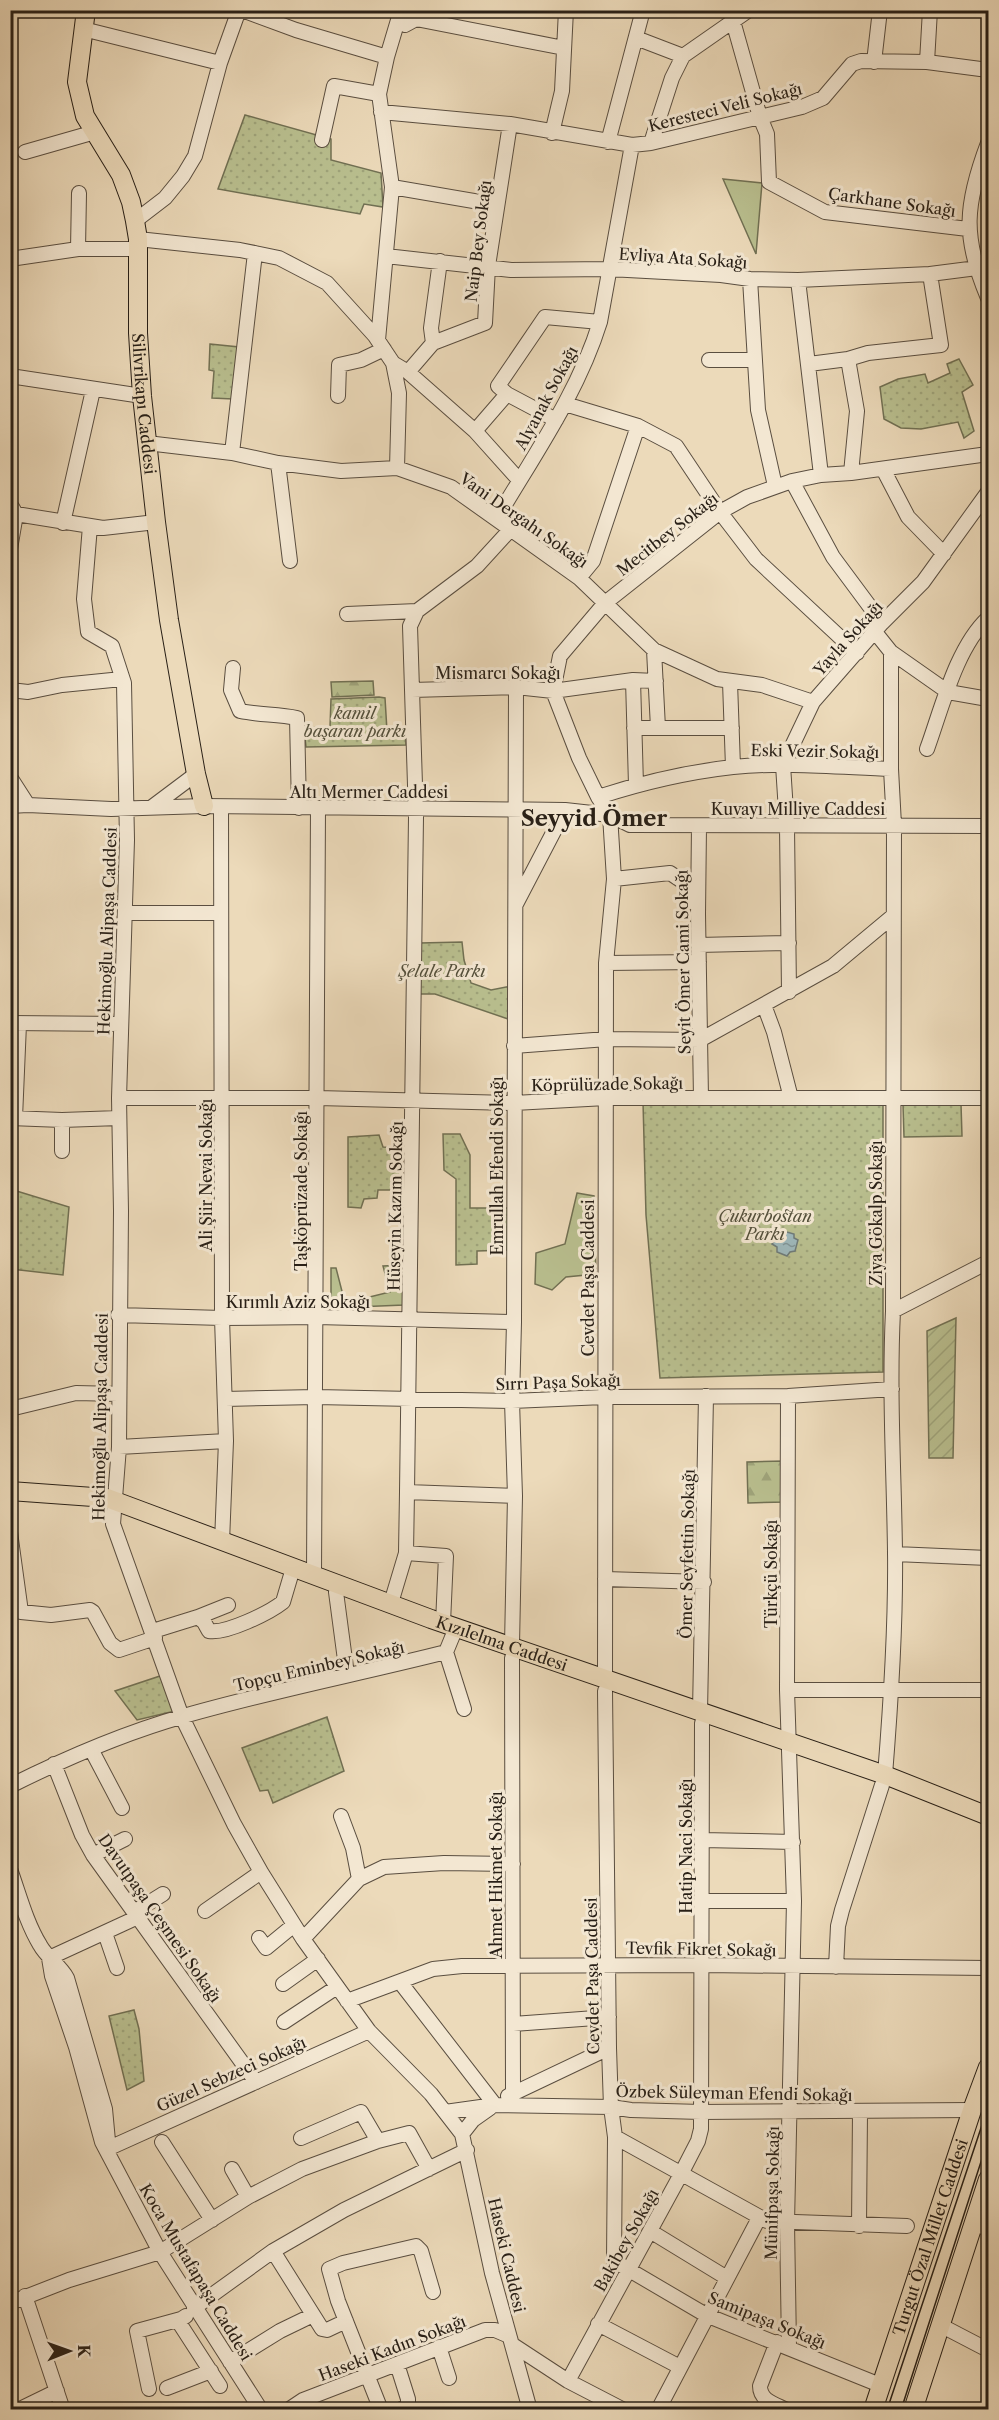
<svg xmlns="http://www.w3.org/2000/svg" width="999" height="2420" font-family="'Libre Caslon Text',serif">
<defs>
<pattern id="forest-firs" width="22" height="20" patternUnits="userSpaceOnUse" patternTransform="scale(1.5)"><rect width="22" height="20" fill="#b9bf8f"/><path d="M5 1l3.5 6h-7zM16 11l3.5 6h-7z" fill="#9fa47b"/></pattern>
<pattern id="park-dots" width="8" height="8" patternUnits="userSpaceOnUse" patternTransform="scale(1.5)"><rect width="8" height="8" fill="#b9bf8f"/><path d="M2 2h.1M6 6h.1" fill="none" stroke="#9fa47b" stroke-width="1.8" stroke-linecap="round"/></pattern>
<pattern id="garden-furrows" width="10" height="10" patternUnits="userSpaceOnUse" patternTransform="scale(1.5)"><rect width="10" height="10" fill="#b9bf8f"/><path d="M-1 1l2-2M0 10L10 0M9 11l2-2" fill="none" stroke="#9fa47b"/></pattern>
<pattern id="water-ripples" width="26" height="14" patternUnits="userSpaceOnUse" patternTransform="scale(1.5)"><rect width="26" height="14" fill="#9eb8bb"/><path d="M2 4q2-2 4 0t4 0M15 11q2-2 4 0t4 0" fill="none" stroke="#819597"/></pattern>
</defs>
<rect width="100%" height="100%" fill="#ecdaba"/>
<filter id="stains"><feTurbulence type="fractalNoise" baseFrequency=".00333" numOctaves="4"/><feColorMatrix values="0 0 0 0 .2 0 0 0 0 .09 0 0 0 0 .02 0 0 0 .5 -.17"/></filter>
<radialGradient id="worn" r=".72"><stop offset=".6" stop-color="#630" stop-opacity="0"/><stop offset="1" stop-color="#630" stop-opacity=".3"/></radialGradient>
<path fill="#b9bf8f" stroke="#717053" stroke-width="1.5" d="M 723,179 L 762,183 L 756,254 Z
M 577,1193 L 594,1196 L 596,1274 L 566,1277 L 552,1290 L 535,1284 L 536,1253 L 565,1244 Z
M 404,1265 L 404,1305 L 331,1308 L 331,1268 L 336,1268 L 345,1303 L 390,1292 L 383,1266 Z"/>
<path fill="url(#forest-firs)" stroke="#717053" stroke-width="1.5" d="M 373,681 L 374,695 L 332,697 L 331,682 Z
M 784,1461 L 785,1502 L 748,1503 L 747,1462 Z"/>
<path fill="url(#park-dots)" stroke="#717053" stroke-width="1.5" d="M 245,115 L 331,139 L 331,160 L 381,173 L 383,207 L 364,204 L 360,214 L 218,189 Z
M 210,344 L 239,347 L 233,399 L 212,398 L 214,371 L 209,370 Z
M 959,359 L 973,385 L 962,392 L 974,431 L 964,438 L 958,422 L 921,429 L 901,428 L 884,419 L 880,387 L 898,379 L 925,374 L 928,383 L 950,373 L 947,364 Z
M 379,697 L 385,698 L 387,731 L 406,731 L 406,745 L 306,747 L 304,728 L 330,727 L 331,699 Z
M 462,942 L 464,960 L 471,983 L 491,990 L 511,986 L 511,1020 L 435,994 L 417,994 L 420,943 Z
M 643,1102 L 883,1104 L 883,1372 L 660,1378 L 646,1215 Z
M 961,1104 L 962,1136 L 904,1137 L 903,1105 Z
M 443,1134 L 460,1134 L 470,1155 L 470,1208 L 508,1208 L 507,1250 L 477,1251 L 477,1264 L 456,1265 L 456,1179 L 444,1170 Z
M 379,1135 L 383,1147 L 401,1148 L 401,1190 L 378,1190 L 377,1198 L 364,1199 L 361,1208 L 348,1207 L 348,1137 Z
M 10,1189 L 69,1207 L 63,1275 L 11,1269 Z
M 160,1676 L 175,1711 L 137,1720 L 115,1691 Z
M 327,1717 L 344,1771 L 273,1803 L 268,1790 L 260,1791 L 242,1748 Z
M 134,2010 L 139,2029 L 144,2081 L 127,2090 L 109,2016 Z"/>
<path fill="url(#garden-furrows)" stroke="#717053" stroke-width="1.5" d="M 956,1318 L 953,1458 L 929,1458 L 927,1331 Z"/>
<path fill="url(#water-ripples)" stroke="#6f7b79" stroke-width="1.5" d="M 783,1231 L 794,1234 L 794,1238 L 798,1240 L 795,1251 L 790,1252 L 787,1256 L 777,1252 L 777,1247 L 772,1244 L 776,1239 L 775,1235 L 781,1234 Z"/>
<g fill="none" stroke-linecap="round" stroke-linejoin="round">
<defs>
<path id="minor" d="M 242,10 L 296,30 L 387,57
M 734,10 L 733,21 L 760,117 L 767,134 L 769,182 L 825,212 L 968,229
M 405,25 L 416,19 L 564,48
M 83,29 L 220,63
M 636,38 L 683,56
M 874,62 L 880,10
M 927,62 L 930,10
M 381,112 L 510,124 L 632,145 L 651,143 L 802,107 L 823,98 L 852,64 L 861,61 L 927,62 L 988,70
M 552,133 L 562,91 L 566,10
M 322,140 L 334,86 L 379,94
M 608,142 L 643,10
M 651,143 L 672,78 L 683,56 L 749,10
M 988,143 C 965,204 962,237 988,298
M 25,152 L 95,132
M 392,187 L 497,205
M 135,221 L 165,198 L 183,176 L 195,156 L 220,63 L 239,10
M 138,239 L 240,250 L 279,258 L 327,283 L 375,336 L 393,363 L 399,393 L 397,468
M 78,249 L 79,193
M 386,256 L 511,270 L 609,269 L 721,275 L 750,279 L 798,280 L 930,274 L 977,268
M 10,259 L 78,249 L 138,249
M 750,279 L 758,410 L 775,486
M 798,280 L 821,475
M 378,340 L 392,187 L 379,94 L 387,57 L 401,10
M 433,343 L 431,328 L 440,261
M 848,359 L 857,411 L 851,473
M 709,360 L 754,360
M 393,363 L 408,372 L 433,343 L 485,323 L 488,266 L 510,124
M 809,364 L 848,359 L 868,353 L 941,345 L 930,274
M 408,372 L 475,431 L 519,480
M 10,376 L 142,396
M 507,394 L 556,420
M 338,396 L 339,365 L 361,360 L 384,349
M 565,404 L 638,426 L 676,446 L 720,512 L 756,559 L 857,653
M 475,431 L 507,394 L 498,386 L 545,317 L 600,322
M 147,443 L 232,453 L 278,463 L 341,471 L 397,468 L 451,487 L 579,578 L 654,650 L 717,679 L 762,685 L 813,702
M 232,453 L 255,253
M 278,463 L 290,561
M 883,469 L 908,517 L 944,554
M 792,481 L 833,557 L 882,623
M 10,513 L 103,528 L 156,522
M 497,518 C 534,455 578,393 600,322 L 632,145
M 63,523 L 93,390
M 90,526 L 84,599 L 88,632 L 112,646 L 124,683 L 127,840 L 119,1098 L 121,1211 L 119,1447 L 113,1524 L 182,1717 L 234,1824 L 261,1872 L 303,1939 L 369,2031 L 431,2094 L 462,2134 L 492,2273 L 530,2410
M 10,549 L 16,514 L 12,507
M 579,578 L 593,561 L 638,426
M 347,614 L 417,611
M 875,632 L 891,652 L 948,692 L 988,699
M 233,668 L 231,690 L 240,711 C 259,715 278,714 297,718 L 299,808
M 633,680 L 636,785
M 730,682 L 733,767
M 10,690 L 28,692 L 62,685 L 122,679
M 412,690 L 516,687 L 553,691 L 633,680 L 656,681
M 634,728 L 658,728 L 654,650
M 658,728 L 732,728
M 927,749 C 942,708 956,648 988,618
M 10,777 L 28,805
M 598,797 C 641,783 688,772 733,767 C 785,762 838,767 891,769
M 10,806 L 28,805 L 111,809 L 204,806 L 565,810 L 610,815 L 630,825 L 988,826
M 152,807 L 196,774
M 221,807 L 222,1318 L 226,1441 L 222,1542
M 610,815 L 598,797 L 579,758 L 553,691 L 560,656 L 605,603 L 720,512 L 747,497 L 792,481 L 821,475 L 851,473 L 988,454
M 699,826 L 698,914 L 701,1098
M 614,879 L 670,873 L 688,885 L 694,903
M 516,904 L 565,810
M 126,913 L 221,913
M 698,945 L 789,943
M 606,963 L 699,962
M 789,992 L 787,827 L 783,765 L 813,702 L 882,623 L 923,582 L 988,492
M 764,1005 L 774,1032 L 791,1098
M 10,1023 L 121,1024
M 514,1046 L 607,1039 L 700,1040 L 833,966 L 893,916
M 119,1098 L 318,1098 L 514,1103 L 606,1098 L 988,1098
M 10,1118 L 62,1120 L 119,1118
M 15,1118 L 19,1024
M 62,1120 L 62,1151
M 893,1311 L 988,1262
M 118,1315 L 222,1318 L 317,1317 L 514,1322
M 788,1396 L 787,1690 L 794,1901 L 787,2223 L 789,2346
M 225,1399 L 316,1397 L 512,1401 L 604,1397 L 788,1396 L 892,1389
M 10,1409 L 76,1393 L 118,1394
M 119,1447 L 226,1441
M 407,1492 L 515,1496
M 10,1532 L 21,1612 L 51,1615 L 90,1610 L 93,1612 L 110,1643 L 119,1650 L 155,1638
M 406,1553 L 446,1556 L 443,1623
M 895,1554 L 988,1558
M 314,1574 L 318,808
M 605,1579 L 704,1582
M 336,1592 L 347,1675
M 391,1603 L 406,1553 L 407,1492 L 416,817 L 410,626 L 417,611 L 477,566 L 510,530
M 198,1617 L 228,1605
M 153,1631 L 198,1617 L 204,1622 L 209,1631 C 226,1634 269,1613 283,1602 L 291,1575
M 512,1645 L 515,1496 L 512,1401 L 514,1322 L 516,687
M 446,1652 L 464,1709
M 512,1658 L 513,2092
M 605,1679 L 606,963 L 614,879 L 610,815
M 787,1690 L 988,1690
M 605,1691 L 609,2048 L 611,2107 L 615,2137 L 614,2261 L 706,2315 L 880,2385
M 700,1712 L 706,1396
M 91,1749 L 122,1808
M 54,1764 L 82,1835 L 93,1855 L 256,2082
M 885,1775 C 891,1701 896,1627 895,1552 C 894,1472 889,1392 893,1311 L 894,825 L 891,769 L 891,652
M 10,1786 C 66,1758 124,1733 184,1716 C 271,1691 359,1674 446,1652 L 453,1635
M 341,1816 L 353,1848 L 359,1879
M 702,1840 L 793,1842
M 93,1855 L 125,1839
M 10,1869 C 19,1894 26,1922 40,1945 C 47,1958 60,1965 67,1978 L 105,2109 L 108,2141
M 703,1901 L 794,1901
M 205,1911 L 261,1872
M 134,1912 L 163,1894
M 105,1933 L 117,1968
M 259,1938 L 266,1948 L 294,1925
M 303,1939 L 359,1879 L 384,1867 L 444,1863 L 513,1864
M 49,1958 L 52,1976 L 76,2047 L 102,2142 L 160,2252 L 261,2410
M 49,1958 L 138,1917
M 836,1967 L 838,1926 L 842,1910 L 882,1785
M 400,1982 L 495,2105
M 283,1984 L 318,1959
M 347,2001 L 433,1969 L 462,1966 L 703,1965 L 988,1968
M 284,2022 L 337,1987
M 513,2024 L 609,2017
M 508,2096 L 609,2048
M 445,2112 L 495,2105 L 611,2107 L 631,2110 L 701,2112 L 972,2110
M 462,2134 L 473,2120 L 490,2108
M 615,2137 L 767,2221 L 907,2226
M 301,2138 L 361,2112 L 378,2141
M 162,2142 L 212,2220
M 107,2149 L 369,2031
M 232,2169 L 248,2197
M 974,2221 L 988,2230
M 859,2226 L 860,2112
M 650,2231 L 727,2278
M 273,2251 L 322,2329 L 327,2330 L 346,2321
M 25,2296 L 63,2410
M 10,2303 L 69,2280 L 160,2252 L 248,2197 L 302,2169 L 378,2141 L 409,2133 L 429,2169
M 194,2308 L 273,2251 L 344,2210 L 467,2150
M 186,2316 L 178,2321 L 220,2386
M 598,2324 L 680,2367
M 940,2325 L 988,2350
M 777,2342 L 760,2386 C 760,2401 775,2404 787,2410
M 513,2345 L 568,2381 L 624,2410
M 439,2347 L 449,2378
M 230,2362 L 280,2331 L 313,2315
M 397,2364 L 408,2399 L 408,2405 L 400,2410
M 568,2381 L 681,2174 L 698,2141 L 701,2129 L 702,1723
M 167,2388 L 211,2371
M 149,2389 L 137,2331 L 181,2319
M 18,2410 L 57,2391
M 288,2410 L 303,2400 L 485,2330 L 495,2330 L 509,2336
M 381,2410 L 338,2301 L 329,2269 L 343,2263 L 416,2246 L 421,2251 L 433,2292
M 658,2410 L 759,2218"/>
<g id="major">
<path id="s1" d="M 86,10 L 77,82 L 85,116 L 121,175 L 131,202 L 135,221 L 138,239 L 138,333 L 142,396 L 156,522 L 169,620 L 196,774 L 204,806"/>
<path id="s2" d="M 10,1491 L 107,1498 L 431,1619 L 885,1775 L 988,1816"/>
<path id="s3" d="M 873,2410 L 972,2110 L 988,2067"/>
<path d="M 913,2410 L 988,2179"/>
</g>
</defs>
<use href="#minor" stroke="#5a4e40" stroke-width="16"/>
<use href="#major" stroke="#292017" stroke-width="20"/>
<use href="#minor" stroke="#f3e7d2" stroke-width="14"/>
<use href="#major" stroke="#ecdaba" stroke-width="18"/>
<path stroke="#292017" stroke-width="1.5" d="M 887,2410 L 988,2107
M 901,2410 L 988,2140"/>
</g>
<g text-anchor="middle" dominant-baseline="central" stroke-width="6" stroke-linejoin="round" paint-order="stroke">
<g font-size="16" fill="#292017" stroke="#f3e7d2">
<text transform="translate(725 107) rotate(-14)">Keresteci Veli Sokağı</text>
<text transform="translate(892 202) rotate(8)">Çarkhane Sokağı</text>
<text transform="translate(478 241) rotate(-83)">Naip Bey Sokağı</text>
<text transform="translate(683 258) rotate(4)">Evliya Ata Sokağı</text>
<text transform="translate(546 398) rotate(-62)">Alyanak Sokağı</text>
<text stroke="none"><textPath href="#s1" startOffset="408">Silivrikapı Caddesi</textPath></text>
<text transform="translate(524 520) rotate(35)">Vani Dergahı Sokağı</text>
<text transform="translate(667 534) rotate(-38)">Meсitbey Sokağı</text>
<text transform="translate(848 638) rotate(-48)">Yayla Sokağı</text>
<text x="498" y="673">Mismarcı Sokağı</text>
<text transform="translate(815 751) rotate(1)">Eski Vezir Sokağı</text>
<text x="369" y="792">Altı Mermer Caddesi</text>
<text x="798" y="809">Kuvayı Milliye Caddesi</text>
<text transform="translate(107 931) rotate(-88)">Hekimoğlu Alipaşa Caddesi</text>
<text transform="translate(683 962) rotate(-91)">Seyit Ömer Cami Sokağı</text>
<text transform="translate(607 1084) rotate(-1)">Köprülüzade Sokağı</text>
<text transform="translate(497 1166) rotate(-90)">Emrullah Efendi Sokağı</text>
<text transform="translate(206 1175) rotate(-90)">Ali Şiir Nevai Sokağı</text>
<text transform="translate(301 1191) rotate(-90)">Taşköprüzade Sokağı</text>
<text transform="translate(395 1206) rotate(-89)">Hüseyin Kazım Sokağı</text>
<text transform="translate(876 1213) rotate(-90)">Ziya Gökalp Sokağı</text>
<text transform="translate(588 1278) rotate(-90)">Cevdet Paşa Caddesi</text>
<text x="298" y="1302">Kırımlı Aziz Sokağı</text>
<text transform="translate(558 1382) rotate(-2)">Sırrı Paşa Sokağı</text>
<text transform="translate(100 1417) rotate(-89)">Hekimoğlu Alipaşa Caddesi</text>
<text transform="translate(687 1554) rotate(-89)">Ömer Seyfettin Sokağı</text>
<text transform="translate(771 1574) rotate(-90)">Türkçü Sokağı</text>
<text stroke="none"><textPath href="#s2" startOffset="518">Kızılelma Caddesi</textPath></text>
<text transform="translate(319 1666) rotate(-13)">Topçu Eminbey Sokağı</text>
<text transform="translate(686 1846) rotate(-90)">Hatip Naci Sokağı</text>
<text transform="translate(496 1875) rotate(-90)">Ahmet Hikmet Sokağı</text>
<text transform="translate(160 1918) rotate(55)">Davutpaşa Çeşmesi Sokağı</text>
<text transform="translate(701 1949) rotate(1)">Tevfik Fikret Sokağı</text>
<text transform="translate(592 1976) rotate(-91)">Cevdet Paşa Caddesi</text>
<text transform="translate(231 2074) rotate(-24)">Güzel Sebzeci Sokağı</text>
<text transform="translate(734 2093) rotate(1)">Özbek Süleyman Efendi Sokağı</text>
<text transform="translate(772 2193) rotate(-89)">Münifpaşa Sokağı</text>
<text stroke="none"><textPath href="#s3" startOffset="182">Turgut Özal Millet Caddesi</textPath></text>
<text transform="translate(626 2240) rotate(-61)">Bakibey Sokağı</text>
<text transform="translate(507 2255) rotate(77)">Haseki Caddesi</text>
<text transform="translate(196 2272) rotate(59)">Koca Mustafapaşa Caddesi</text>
<text transform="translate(767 2320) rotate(22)">Samipaşa Sokağı</text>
<text transform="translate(392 2348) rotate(-21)">Haseki Kadın Sokağı</text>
</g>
<g font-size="16" font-style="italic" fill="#54503b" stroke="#f3e7d2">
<text x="355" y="713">kamil<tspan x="355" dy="18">başaran parkı</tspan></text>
<text x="442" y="971">Şelale Parkı</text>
<text x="765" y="1216">Çukurbostan<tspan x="765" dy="18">Parkı</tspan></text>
</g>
<g font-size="22" font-weight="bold" fill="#292017" stroke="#f3e7d2">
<text x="594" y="818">Seyyid Ömer</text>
</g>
</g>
<rect width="999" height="2420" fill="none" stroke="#ecdaba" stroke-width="36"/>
<rect x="12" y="12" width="975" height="2396" fill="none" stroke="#292017" stroke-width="3"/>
<rect x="18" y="18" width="963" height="2384" fill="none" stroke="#292017" stroke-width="1.5"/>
<g transform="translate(69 2351) rotate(89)" stroke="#f3e7d2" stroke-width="4.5" paint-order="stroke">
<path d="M0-4.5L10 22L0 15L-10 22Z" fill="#292017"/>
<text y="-9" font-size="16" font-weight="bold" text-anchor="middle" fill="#292017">K</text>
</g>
<rect width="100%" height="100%" filter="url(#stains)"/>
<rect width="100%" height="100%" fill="url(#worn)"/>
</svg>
